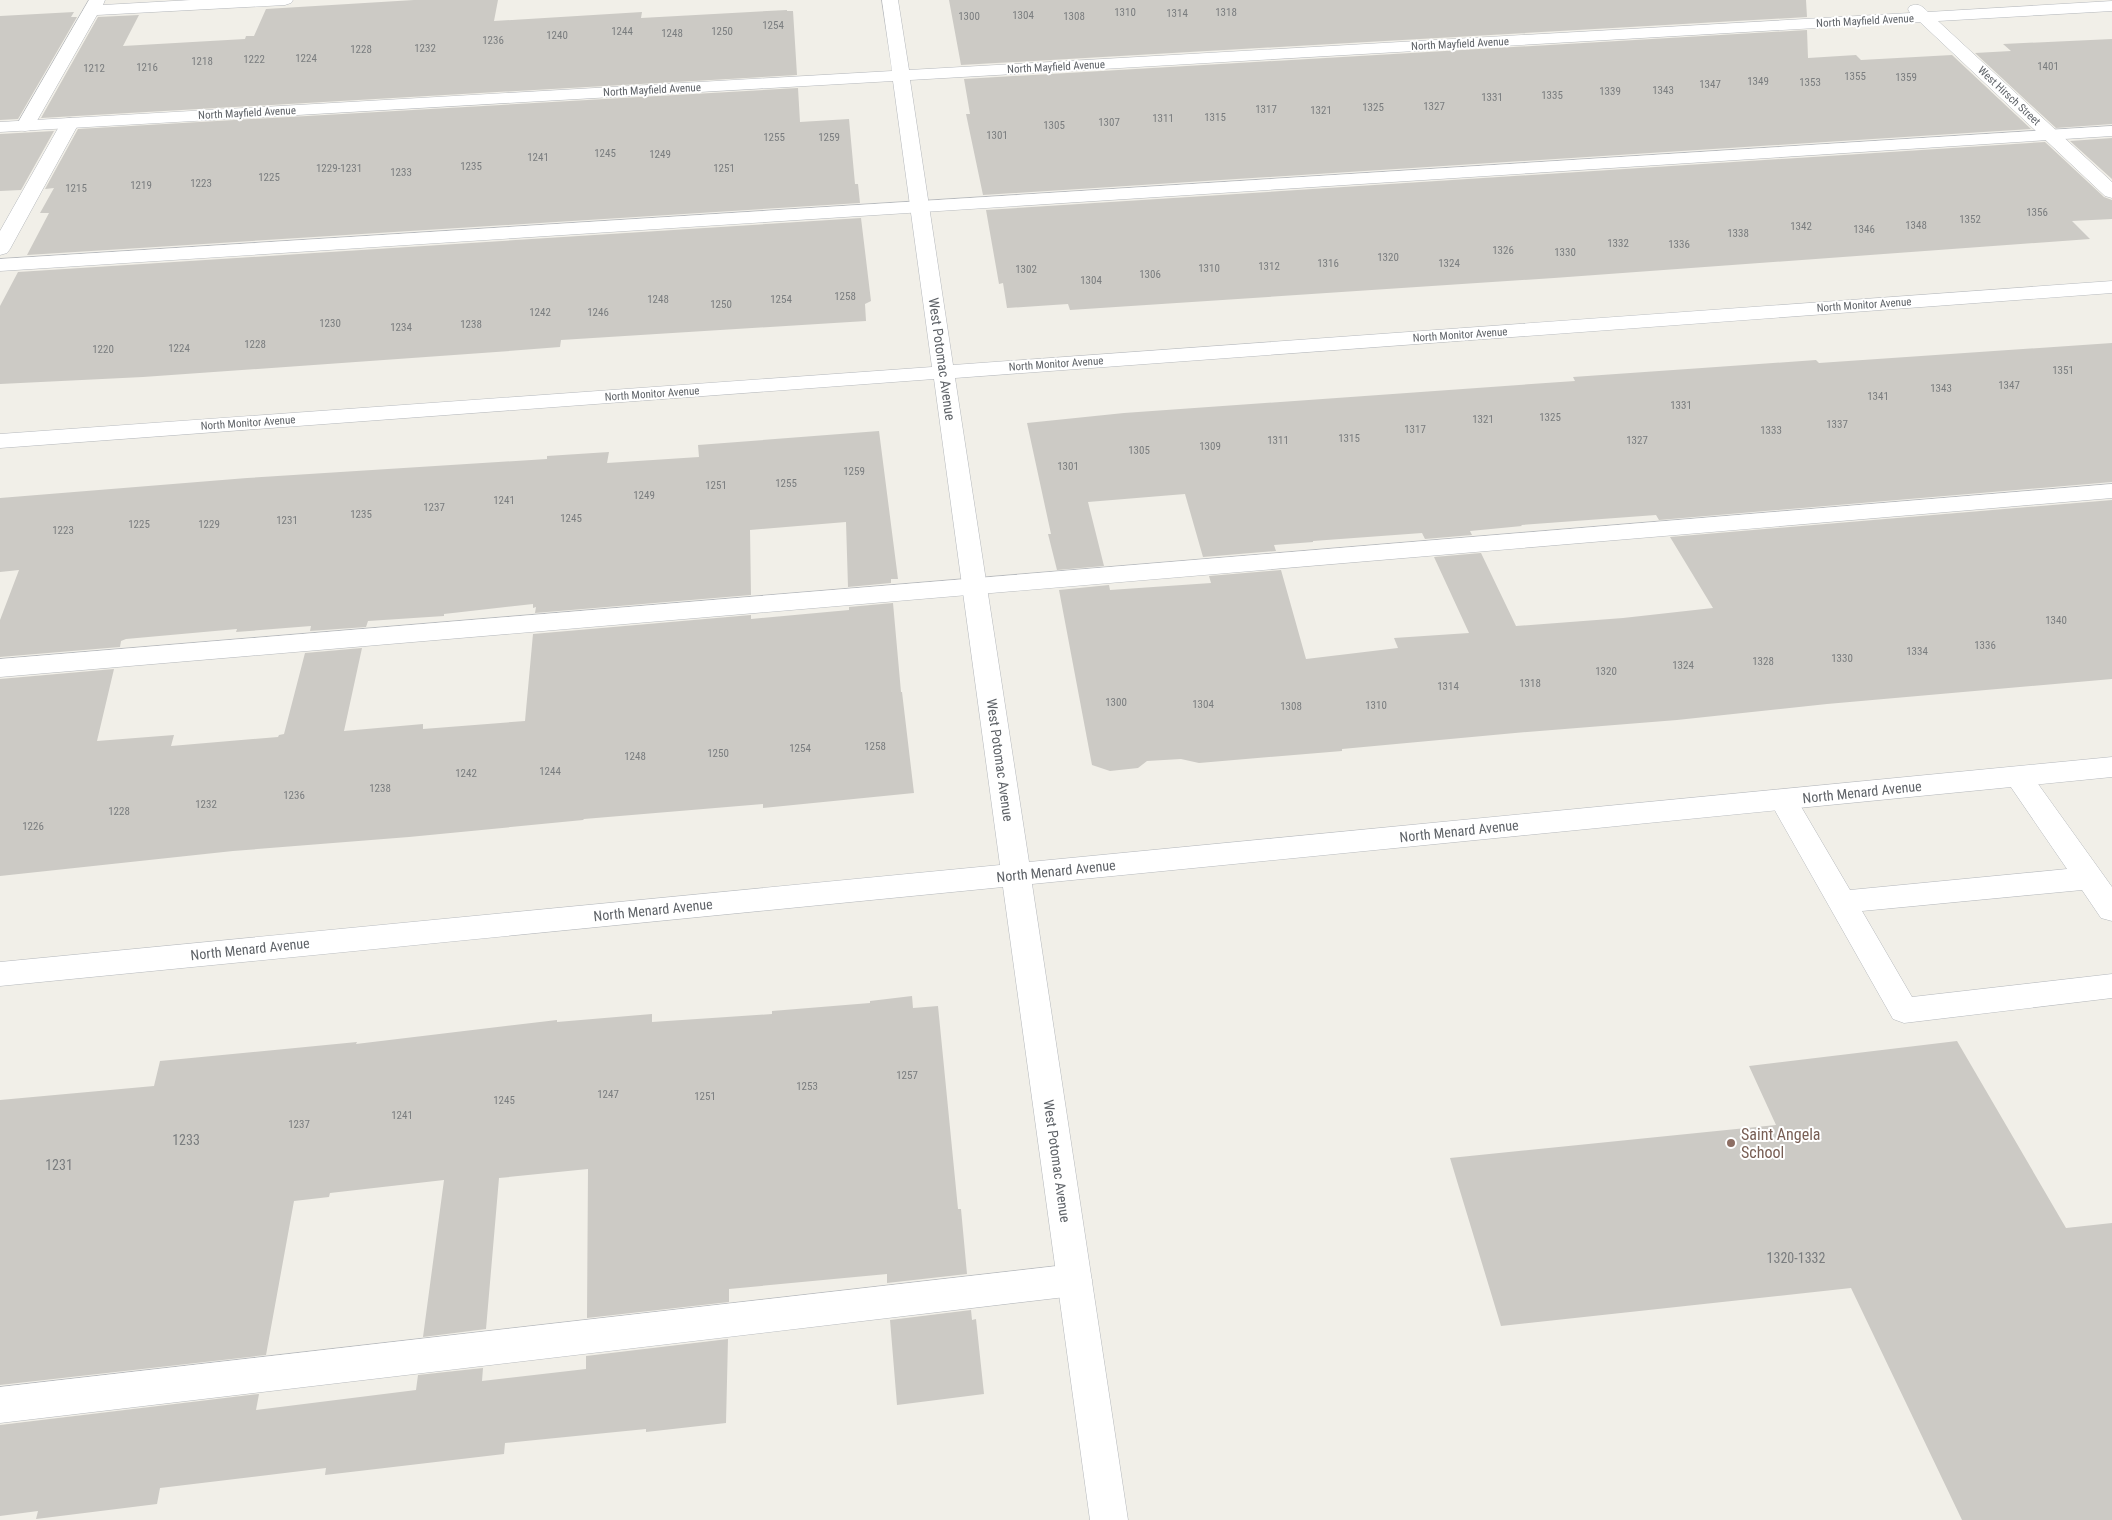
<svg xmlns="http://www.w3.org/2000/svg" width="2112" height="1520" font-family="'Roboto Condensed',sans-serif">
<rect width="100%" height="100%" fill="#f1efe8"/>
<path fill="#cccac5" d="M 414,0 L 498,0 L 494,21 L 642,12 L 641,18 L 787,10 L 787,11 L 793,11 L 797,75 L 41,118 L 98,17 L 139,15 L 123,46 L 245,39 L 246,36 L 254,36 L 266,9 Z
M 949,0 L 1806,0 L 1807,17 L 961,65 Z
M 74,12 L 71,17 L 77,17 L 18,119 L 0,120 L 0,16 Z
M 1807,30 L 1808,58 L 1856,55 L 1861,60 L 1952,55 L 2031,129 L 983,195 L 966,114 L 970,114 L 964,79 Z
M 2112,39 L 2112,124 L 2056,128 L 1975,53 L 2011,51 L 2003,44 Z
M 798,88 L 800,122 L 849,119 L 855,184 L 858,184 L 860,203 L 27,255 L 49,213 L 40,213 L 54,188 L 45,189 L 78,129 Z
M 54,131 L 21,190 L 0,191 L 0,134 Z
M 2112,138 L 2112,179 L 2070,141 Z
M 2045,142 L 2104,197 L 2112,200 L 2112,219 L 2072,221 L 2090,239 L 1554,278 L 1070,310 L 1068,304 L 1007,308 L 1003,283 L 999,284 L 986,210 Z
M 861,218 L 871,301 L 865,304 L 866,321 L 561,340 L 560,347 L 496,352 L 143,377 L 0,384 L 0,306 L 18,272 Z
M 2112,343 L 2112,482 L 1659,520 L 1656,515 L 1521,525 L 1522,526 L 1470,531 L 1472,535 L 1425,539 L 1422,533 L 1313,541 L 1313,542 L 1274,545 L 1276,551 L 1203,557 L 1185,494 L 1088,502 L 1104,566 L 1057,570 L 1048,534 L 1051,534 L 1027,423 L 1124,413 L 1575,381 L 1573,377 L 1702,368 L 1816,360 L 1819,363 Z
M 879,431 L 898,579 L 891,579 L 891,583 L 848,587 L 846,522 L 750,530 L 751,595 L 535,613 L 536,607 L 533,608 L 533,604 L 444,614 L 444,616 L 368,621 L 366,627 L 310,631 L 311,626 L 236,632 L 237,629 L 126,639 L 121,641 L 120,647 L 0,657 L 0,620 L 19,570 L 0,572 L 0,498 L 247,478 L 547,459 L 547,456 L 609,452 L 607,463 L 699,457 L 698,445 Z
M 2112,500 L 2112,679 L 1827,704 L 1677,720 L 1515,733 L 1342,749 L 1342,751 L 1199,763 L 1181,759 L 1147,761 L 1138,768 L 1110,771 L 1092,765 L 1059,590 L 1109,585 L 1110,590 L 1211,583 L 1209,576 L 1281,570 L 1306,659 L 1398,648 L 1394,638 L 1469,633 L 1434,557 L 1481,553 L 1516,626 L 1623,618 L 1713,608 L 1670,537 Z
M 893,603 L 901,692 L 902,692 L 914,793 L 763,808 L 763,804 L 584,819 L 583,820 L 409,837 L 233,851 L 0,876 L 0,679 L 114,669 L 97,741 L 174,735 L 171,746 L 278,737 L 279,735 L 284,734 L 305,653 L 362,648 L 344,731 L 423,724 L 423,729 L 525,721 L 533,634 L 751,615 L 751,619 L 849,610 L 849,607 Z
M 912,996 L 913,1008 L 938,1006 L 958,1209 L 961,1209 L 967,1274 L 887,1283 L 887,1274 L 729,1289 L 729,1302 L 587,1318 L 588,1169 L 499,1178 L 486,1329 L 423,1337 L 444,1180 L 330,1193 L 329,1197 L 294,1201 L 266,1355 L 0,1385 L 0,1100 L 154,1086 L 160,1061 L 357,1042 L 356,1044 L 557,1020 L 557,1022 L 652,1014 L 652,1022 L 772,1014 L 772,1011 L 870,1003 L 870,1001 Z
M 1957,1041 L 2066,1228 L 2112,1223 L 2112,1520 L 1962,1520 L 1851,1288 L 1501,1326 L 1450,1158 L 1776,1125 L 1749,1066 Z
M 971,1310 L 972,1320 L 976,1319 L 984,1394 L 897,1405 L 890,1320 Z
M 728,1339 L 726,1423 L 646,1432 L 646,1429 L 505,1443 L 504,1454 L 325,1475 L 326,1468 L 160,1488 L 157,1504 L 36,1519 L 38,1511 L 0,1516 L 0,1425 L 259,1394 L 256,1410 L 416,1390 L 418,1375 L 483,1368 L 482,1381 L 586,1369 L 586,1356 Z"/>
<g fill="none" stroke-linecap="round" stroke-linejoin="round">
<defs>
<path id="lane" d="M 89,0 L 105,0 L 103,5 L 191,0 L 293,0 L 291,3 L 285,5 L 97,15 L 34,126 L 31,130 L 25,131 L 19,130 L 16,126 Z
M 70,118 L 76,119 L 79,123 L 10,249 L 7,253 L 0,255 L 0,231 L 61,123 L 64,119 Z
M 2112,126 L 2112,136 L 0,271 L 0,259 Z
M 2112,484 L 2112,498 L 0,677 L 0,659 Z
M 2018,767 L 2028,770 L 2112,887 L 2112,921 L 2101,918 L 2082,890 L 1862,911 L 1912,997 L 2112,974 L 2112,998 L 1904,1023 L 1893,1019 L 1769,800 L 1773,793 L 1783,790 L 1793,793 L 1850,890 L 2067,869 L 2004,777 L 2008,770 Z
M 1074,1264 L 1086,1269 L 1092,1280 L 1086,1291 L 1074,1296 L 0,1423 L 0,1387 Z"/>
<path id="street" d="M 882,0 L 898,0 L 909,70 L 1910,13 L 1908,9 L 1910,6 C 1919,3 1922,6 1928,12 L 2112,1 L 2112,11 L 1938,21 L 2112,182 L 2112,198 L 2105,196 L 1920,22 L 910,80 L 953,365 L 2112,281 L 2112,293 L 955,378 L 1029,862 L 2112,757 L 2112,777 L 1032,884 L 1128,1520 L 1090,1520 L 1003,887 L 0,986 L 0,962 L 1000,865 L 934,379 L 0,448 L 0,434 L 932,367 L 893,81 L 0,132 L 0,122 L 892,71 Z"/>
</defs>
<use href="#lane" stroke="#b5b8bc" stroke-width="1"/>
<use href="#street" stroke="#b5b8bc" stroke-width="1"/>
<use href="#lane" fill="#fff" fill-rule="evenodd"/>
<use href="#street" fill="#fff" fill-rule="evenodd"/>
</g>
<circle fill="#8d6e63" stroke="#fff" stroke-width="2" cx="1731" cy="1143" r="5"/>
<g text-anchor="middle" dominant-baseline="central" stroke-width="4" stroke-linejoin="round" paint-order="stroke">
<g font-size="11" fill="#7a7d7f">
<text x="1125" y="12">1310</text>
<text x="1226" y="12">1318</text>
<text x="1177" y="13">1314</text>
<text x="1023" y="15">1304</text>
<text x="969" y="16">1300</text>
<text x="1074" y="16">1308</text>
<text x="773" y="25">1254</text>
<text x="622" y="31">1244</text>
<text x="722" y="31">1250</text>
<text x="672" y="33">1248</text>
<text x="557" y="35">1240</text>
<text x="493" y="40">1236</text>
<text x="425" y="48">1232</text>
<text x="361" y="49">1228</text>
<text x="306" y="58">1224</text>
<text x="254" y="59">1222</text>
<text x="202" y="61">1218</text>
<text x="2048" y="66">1401</text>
<text x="147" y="67">1216</text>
<text x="94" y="68">1212</text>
<text x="1855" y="76">1355</text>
<text x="1906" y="77">1359</text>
<text x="1758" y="81">1349</text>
<text x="1810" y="82">1353</text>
<text x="1710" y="84">1347</text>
<text x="1663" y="90">1343</text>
<text x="1610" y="91">1339</text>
<text x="1552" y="95">1335</text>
<text x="1492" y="97">1331</text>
<text x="1434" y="106">1327</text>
<text x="1373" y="107">1325</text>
<text x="1266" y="109">1317</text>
<text x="1321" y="110">1321</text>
<text x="1215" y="117">1315</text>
<text x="1163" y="118">1311</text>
<text x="1109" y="122">1307</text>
<text x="1054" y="125">1305</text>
<text x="997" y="135">1301</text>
<text x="774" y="137">1255</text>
<text x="829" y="137">1259</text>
<text x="605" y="153">1245</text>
<text x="660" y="154">1249</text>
<text x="538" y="157">1241</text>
<text x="471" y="166">1235</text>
<text x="339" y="168">1229-1231</text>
<text x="724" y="168">1251</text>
<text x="401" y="172">1233</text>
<text x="269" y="177">1225</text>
<text x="201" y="183">1223</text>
<text x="141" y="185">1219</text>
<text x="76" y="188">1215</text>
<text x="2037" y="212">1356</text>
<text x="1970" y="219">1352</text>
<text x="1916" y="225">1348</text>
<text x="1801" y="226">1342</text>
<text x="1864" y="229">1346</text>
<text x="1738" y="233">1338</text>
<text x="1618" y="243">1332</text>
<text x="1679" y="244">1336</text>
<text x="1503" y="250">1326</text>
<text x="1565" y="252">1330</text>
<text x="1388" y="257">1320</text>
<text x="1328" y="263">1316</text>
<text x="1449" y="263">1324</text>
<text x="1269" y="266">1312</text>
<text x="1209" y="268">1310</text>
<text x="1026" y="269">1302</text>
<text x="1150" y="274">1306</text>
<text x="1091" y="280">1304</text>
<text x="845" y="296">1258</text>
<text x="658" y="299">1248</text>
<text x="781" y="299">1254</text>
<text x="721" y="304">1250</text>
<text x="540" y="312">1242</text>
<text x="598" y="312">1246</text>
<text x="330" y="323">1230</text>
<text x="471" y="324">1238</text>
<text x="401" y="327">1234</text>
<text x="255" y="344">1228</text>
<text x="179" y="348">1224</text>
<text x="103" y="349">1220</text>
<text x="2063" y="370">1351</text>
<text x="2009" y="385">1347</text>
<text x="1941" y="388">1343</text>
<text x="1878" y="396">1341</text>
<text x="1681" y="405">1331</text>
<text x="1550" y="417">1325</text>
<text x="1483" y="419">1321</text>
<text x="1837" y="424">1337</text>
<text x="1415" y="429">1317</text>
<text x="1771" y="430">1333</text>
<text x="1349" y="438">1315</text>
<text x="1278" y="440">1311</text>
<text x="1637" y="440">1327</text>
<text x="1210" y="446">1309</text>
<text x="1139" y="450">1305</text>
<text x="1068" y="466">1301</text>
<text x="854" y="471">1259</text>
<text x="786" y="483">1255</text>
<text x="716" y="485">1251</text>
<text x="644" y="495">1249</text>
<text x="504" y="500">1241</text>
<text x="434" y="507">1237</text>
<text x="361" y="514">1235</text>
<text x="571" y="518">1245</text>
<text x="287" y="520">1231</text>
<text x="139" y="524">1225</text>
<text x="209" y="524">1229</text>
<text x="63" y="530">1223</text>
<text x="2056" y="620">1340</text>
<text x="1985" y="645">1336</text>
<text x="1917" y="651">1334</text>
<text x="1842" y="658">1330</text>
<text x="1763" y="661">1328</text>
<text x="1683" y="665">1324</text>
<text x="1606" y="671">1320</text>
<text x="1530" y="683">1318</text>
<text x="1448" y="686">1314</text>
<text x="1116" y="702">1300</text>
<text x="1203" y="704">1304</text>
<text x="1376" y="705">1310</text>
<text x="1291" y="706">1308</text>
<text x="875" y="746">1258</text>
<text x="800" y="748">1254</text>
<text x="718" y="753">1250</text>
<text x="635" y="756">1248</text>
<text x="550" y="771">1244</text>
<text x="466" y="773">1242</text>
<text x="380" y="788">1238</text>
<text x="294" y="795">1236</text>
<text x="206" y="804">1232</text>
<text x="119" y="811">1228</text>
<text x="33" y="826">1226</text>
<text x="907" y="1075">1257</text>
<text x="807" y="1086">1253</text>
<text x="608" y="1094">1247</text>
<text x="705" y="1096">1251</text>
<text x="504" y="1100">1245</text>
<text x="402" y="1115">1241</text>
<text x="299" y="1124">1237</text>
</g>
<g font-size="11" fill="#5f6368" stroke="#fff">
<text transform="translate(1865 21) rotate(-3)">North Mayfield Avenue</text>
<text transform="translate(1460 44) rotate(-3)">North Mayfield Avenue</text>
<text transform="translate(1056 67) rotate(-3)">North Mayfield Avenue</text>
<text transform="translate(652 90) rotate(-3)">North Mayfield Avenue</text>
<text transform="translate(2009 96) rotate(43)">West Hirsch Street</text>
<text transform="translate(247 113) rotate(-3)">North Mayfield Avenue</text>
<text transform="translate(1864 305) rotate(-4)">North Monitor Avenue</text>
<text transform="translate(1460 335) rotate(-4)">North Monitor Avenue</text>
<text transform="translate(1056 364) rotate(-4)">North Monitor Avenue</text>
<text transform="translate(652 394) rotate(-4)">North Monitor Avenue</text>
<text transform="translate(248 423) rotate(-4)">North Monitor Avenue</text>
</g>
<g font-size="14" fill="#5f6368" stroke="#fff">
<text transform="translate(942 359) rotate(82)">West Potomac Avenue</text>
<text transform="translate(1000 760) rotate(82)">West Potomac Avenue</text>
<text transform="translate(1862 792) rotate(-6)">North Menard Avenue</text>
<text transform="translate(1459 831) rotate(-6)">North Menard Avenue</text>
<text transform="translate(1056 871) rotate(-6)">North Menard Avenue</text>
<text transform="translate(653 910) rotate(-6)">North Menard Avenue</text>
<text transform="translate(250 949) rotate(-6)">North Menard Avenue</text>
<text transform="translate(1057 1161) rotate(82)">West Potomac Avenue</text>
</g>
<g font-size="14" fill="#7a7d7f">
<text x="186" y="1140">1233</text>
<text x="59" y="1165">1231</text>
<text x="1796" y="1258">1320-1332</text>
</g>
<g font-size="16" fill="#785e54" stroke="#fff" text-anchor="start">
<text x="1741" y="1134">Saint Angela<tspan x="1741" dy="18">School</tspan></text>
</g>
</g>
</svg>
